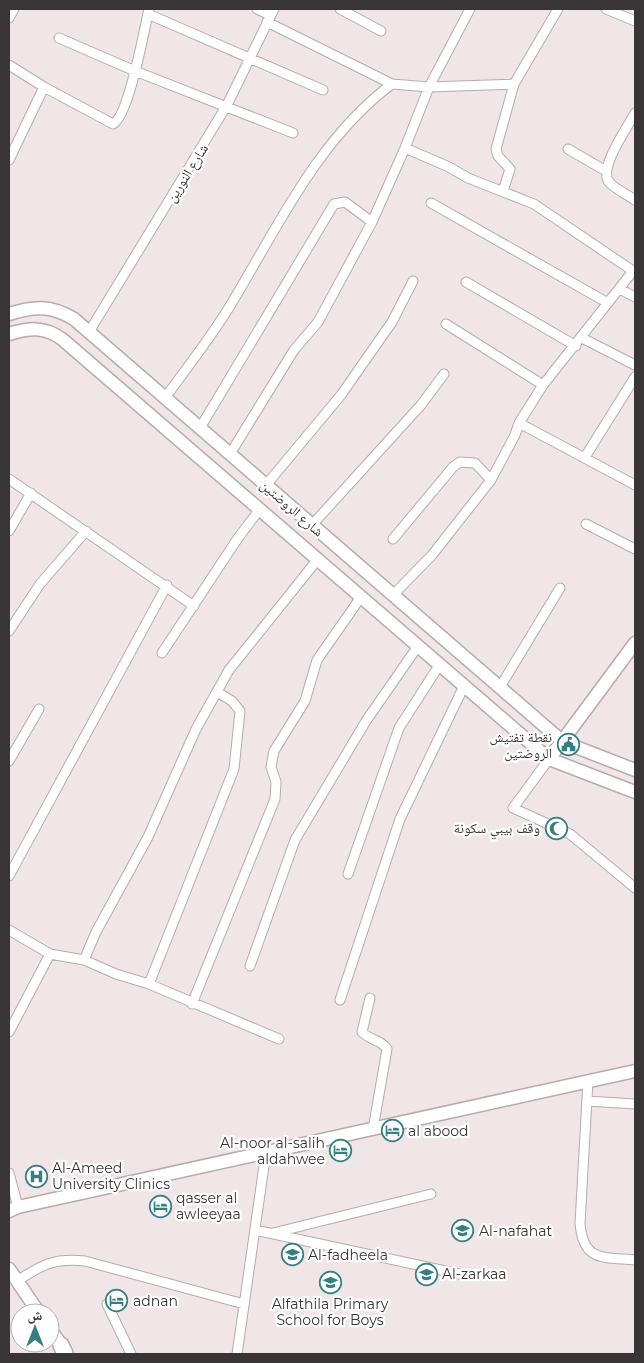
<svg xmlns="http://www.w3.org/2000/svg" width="644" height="1363" font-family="Montserrat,'Noto Naskh Arabic',sans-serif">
<rect width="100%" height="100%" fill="#f0e5e7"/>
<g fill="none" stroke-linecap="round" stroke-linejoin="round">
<defs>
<path id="street" d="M 257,9 L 270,15
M 340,9 L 381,31
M 606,9 L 635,21
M 148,14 L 323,90
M 9,18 L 14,9
M 267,22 L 392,84 L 429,87 L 514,84 L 496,149 L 498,156 L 510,169 L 503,191
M 59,38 L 135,71 L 293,133
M 9,65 L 44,87 L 113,124 C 129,116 144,30 149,9
M 514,84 L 558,9
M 635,113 C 628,127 598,168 609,182 C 615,189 628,195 635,200
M 568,149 L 606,171
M 9,160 L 44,87
M 431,203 L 608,303
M 466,282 L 576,346
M 620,289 L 635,297
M 446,324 L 543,385
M 89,332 L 227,105 L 274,9
M 582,338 L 635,365
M 165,398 C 188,366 213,335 233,301 C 278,226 319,138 392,84
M 519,423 L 635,485
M 200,428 L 334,204 L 345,202 L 372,222
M 230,454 L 294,350 L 318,322 L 372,222 L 405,148 L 429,87 L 470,9
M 585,457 L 635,377
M 9,479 L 194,606
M 266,485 L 341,395 L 392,322 L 413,281
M 586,524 L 635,549
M 312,525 L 421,405 L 444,374
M 9,531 L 31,493
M 393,539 L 453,467 L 460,462 L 475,463 L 491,480
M 393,595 L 432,555 L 491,480 L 515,435 L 519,423 L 543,385 L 633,271 L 534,204 L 468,178 L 449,167 L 405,148
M 9,631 L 40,584 L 86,531
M 162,653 L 238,538 L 260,509
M 500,687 L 560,588
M 549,759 L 513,808 L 570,834 L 635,888
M 9,761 L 39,709
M 348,874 L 399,728 L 440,664
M 9,876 L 167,585
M 9,930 L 50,954 L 84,960 L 116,974 L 149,984 L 279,1039
M 84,960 L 96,932 L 148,837 L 196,729 L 229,670 L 318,559
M 250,966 L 295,840 L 366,721 L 418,646
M 149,984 L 234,769 L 240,711 L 232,701 L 217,692
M 370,998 L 362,1032 C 369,1040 382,1040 387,1049 L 373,1129
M 340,1000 L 400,819 L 464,686
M 192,1004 L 275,799 L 276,782 L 271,767 L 274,751 L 305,701 L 317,660 L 361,597
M 9,1032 L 50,954
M 588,1081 L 580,1223 C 583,1262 603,1257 635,1260
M 587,1101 L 635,1104
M 9,1173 L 18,1207
M 255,1230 L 464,1275
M 273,1233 L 431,1194
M 17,1281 C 43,1264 54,1258 85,1261 L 244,1304
M 107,1304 L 131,1354
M 237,1354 L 266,1152"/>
<path id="secondary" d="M 9,314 C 34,306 51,305 74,319 L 563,742 L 635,770
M 9,334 C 29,328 44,326 62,339 L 549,759 L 635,792
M 549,759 L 635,643
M 9,1211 L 18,1207 L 635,1071
M 9,1269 L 39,1313
M 50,1329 L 66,1352"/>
<path id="primary" d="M 61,1345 L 65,1354"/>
</defs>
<use href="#street" stroke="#b6abad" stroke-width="11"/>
<use href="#secondary" stroke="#b6abad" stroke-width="15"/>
<use href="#primary" stroke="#b6abad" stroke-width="18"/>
<use href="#street" stroke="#fff" stroke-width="9"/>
<use href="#secondary" stroke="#fff" stroke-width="12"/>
<use href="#primary" stroke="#fff" stroke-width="15"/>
</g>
<defs>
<symbol id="civic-ring" viewBox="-11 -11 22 22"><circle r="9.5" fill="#fff" stroke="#357e81" stroke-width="1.5"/><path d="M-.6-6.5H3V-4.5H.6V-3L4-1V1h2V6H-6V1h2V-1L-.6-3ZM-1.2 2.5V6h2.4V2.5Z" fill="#357e81"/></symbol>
<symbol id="mosque-ring" viewBox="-11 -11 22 22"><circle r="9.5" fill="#fff" stroke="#357e81" stroke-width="1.5"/><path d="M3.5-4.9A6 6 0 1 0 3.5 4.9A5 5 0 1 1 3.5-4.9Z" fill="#357e81"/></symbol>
<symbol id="hotel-ring" viewBox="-11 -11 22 22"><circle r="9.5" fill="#fff" stroke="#357e81" stroke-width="1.5"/><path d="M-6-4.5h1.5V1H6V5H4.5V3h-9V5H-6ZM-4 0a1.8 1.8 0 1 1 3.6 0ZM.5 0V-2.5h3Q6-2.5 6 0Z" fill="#357e81"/></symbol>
<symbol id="hospital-ring" viewBox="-11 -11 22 22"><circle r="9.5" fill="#fff" stroke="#357e81" stroke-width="1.5"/><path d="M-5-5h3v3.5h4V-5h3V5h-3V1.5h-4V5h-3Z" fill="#357e81"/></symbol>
<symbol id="school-ring" viewBox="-11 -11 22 22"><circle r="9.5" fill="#fff" stroke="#357e81" stroke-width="1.5"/><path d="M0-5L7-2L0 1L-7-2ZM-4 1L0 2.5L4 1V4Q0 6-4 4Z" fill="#357e81"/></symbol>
</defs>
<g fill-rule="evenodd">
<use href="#civic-ring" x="556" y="732" width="25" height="25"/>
<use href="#mosque-ring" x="544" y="816" width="25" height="25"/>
<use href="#hotel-ring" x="380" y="1118" width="25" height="25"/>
<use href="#hotel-ring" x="328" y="1138" width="25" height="25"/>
<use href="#hospital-ring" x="24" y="1164" width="25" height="25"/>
<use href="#hotel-ring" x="148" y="1194" width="25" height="25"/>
<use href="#school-ring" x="450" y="1218" width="25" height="25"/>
<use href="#school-ring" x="280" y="1242" width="25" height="25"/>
<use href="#school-ring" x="414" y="1262" width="25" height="25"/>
<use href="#school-ring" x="318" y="1270" width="25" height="25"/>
<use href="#hotel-ring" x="104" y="1288" width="25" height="25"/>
</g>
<g text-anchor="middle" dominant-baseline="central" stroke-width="4.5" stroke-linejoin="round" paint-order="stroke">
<g font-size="14" fill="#393435" stroke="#fff">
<text transform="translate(187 173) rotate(-58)">شارع النورين</text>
<text transform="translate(292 508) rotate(41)">شارع الروضتين</text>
</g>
<g font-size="14" fill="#393435" stroke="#fff" text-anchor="start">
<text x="552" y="737" text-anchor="end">نقطة تفتيش<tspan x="552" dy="16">الروضتين</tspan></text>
<text x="540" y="828" text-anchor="end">وقف بيبي سكونة</text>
<text x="408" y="1131">al abood</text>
<text x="325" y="1143" text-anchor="end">Al-noor al-salih<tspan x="325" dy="16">aldahwee</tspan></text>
<text x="52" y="1168">Al-Ameed<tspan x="52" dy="16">University Clinics</tspan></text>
<text x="176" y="1198">qasser al<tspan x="176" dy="16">awleeyaa</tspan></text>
<text x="479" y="1231">Al-nafahat</text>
<text x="308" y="1255">Al-fadheela</text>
<text x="442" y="1274">Al-zarkaa</text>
<text x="133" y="1301">adnan</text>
<text x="330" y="1304" text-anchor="middle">Alfathila Primary<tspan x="330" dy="16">School for Boys</tspan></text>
</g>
</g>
<rect width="644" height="1363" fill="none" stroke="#393435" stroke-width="20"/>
<g transform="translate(35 1328)"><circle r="24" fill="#ffffff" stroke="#b0aeae"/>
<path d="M0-4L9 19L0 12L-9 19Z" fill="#357e81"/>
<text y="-8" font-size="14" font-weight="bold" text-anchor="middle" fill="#393435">ش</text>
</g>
</svg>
